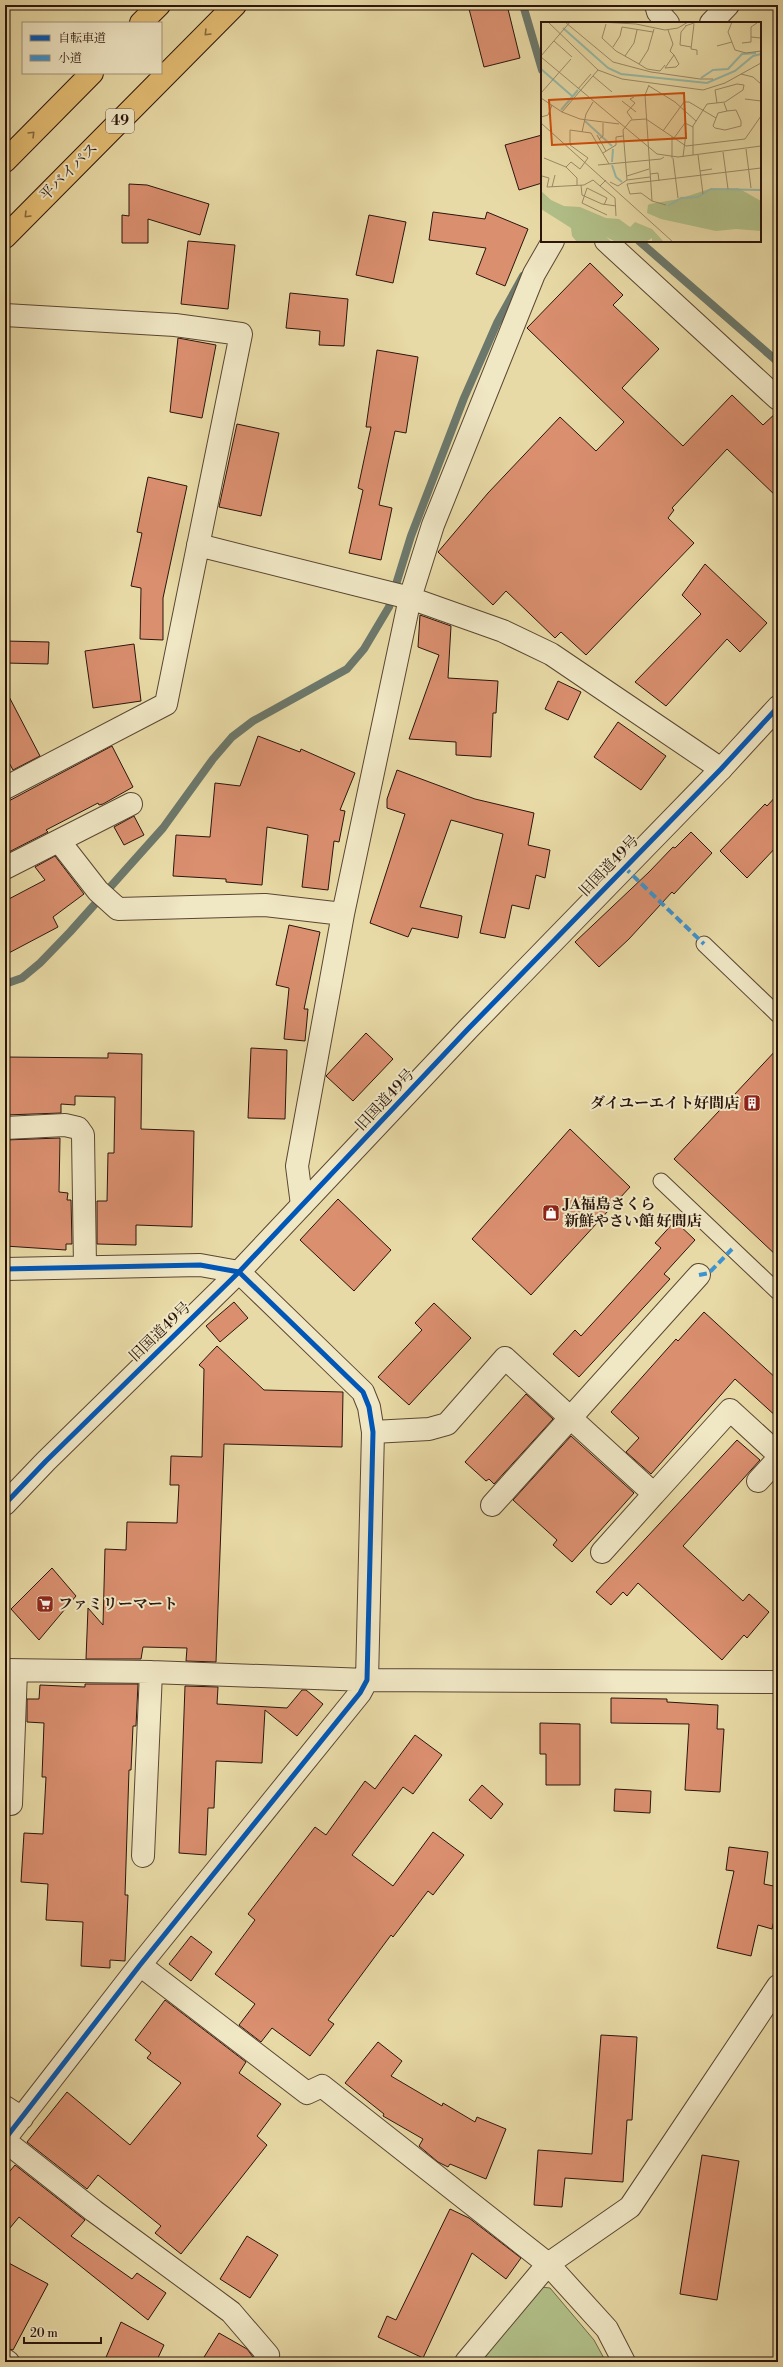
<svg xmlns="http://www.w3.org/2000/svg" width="783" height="2367" font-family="'Libre Bodoni','Noto Serif JP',serif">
<rect width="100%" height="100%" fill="#e8daa6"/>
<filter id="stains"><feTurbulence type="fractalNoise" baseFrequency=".005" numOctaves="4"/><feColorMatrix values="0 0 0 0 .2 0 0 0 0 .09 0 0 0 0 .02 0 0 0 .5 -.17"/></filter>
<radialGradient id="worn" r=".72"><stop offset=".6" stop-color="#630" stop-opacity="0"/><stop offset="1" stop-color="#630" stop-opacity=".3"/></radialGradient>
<path fill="#b2c089" stroke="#6e6a4b" d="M 541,2287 L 550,2288 L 594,2340 L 606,2362 L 480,2362 Z"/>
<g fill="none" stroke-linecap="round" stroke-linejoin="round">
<path stroke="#6c786b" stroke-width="8" d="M 523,5 L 542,70
M 653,23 L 673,5
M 639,241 L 778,362
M 5,984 L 22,978 L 40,963 L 70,932 L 163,828 L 213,759 L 232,737 L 253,721 L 347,669 L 364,649 L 389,607 L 411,536 L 464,398 L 497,323 L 523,276"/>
</g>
<path fill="#da8f6f" stroke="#2b150d" d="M 468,5 L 507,5 L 520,58 L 484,67 Z
M 542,135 L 542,183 L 519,190 L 505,145 Z
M 129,184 L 147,185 L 209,204 L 200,235 L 148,219 L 148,243 L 122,243 L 122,215 L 129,216 Z
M 433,212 L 485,219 L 487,212 L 528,229 L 505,286 L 476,274 L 486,248 L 429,240 Z
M 369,215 L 406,222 L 393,283 L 356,275 Z
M 188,241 L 235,245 L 228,309 L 181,304 Z
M 590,263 L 623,295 L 613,305 L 659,349 L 622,388 L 683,446 L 732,395 L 763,425 L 778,411 L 778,498 L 727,449 L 672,508 L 674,510 L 668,518 L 694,543 L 586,655 L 561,632 L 555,638 L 506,591 L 493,605 L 438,552 L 488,493 L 560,417 L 596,451 L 624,422 L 527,328 Z
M 290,293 L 348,299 L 344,346 L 319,345 L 320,331 L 286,328 Z
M 178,338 L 216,345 L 202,418 L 170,412 Z
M 377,350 L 418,357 L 406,433 L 395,431 L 379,505 L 392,508 L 381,560 L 349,553 L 363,490 L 358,488 L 371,427 L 366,427 Z
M 237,424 L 279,433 L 261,516 L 219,507 Z
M 148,477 L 187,486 L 163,598 L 163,640 L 140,639 L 141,588 L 131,586 L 142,533 L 137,532 Z
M 705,564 L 767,623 L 740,652 L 727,639 L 666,706 L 635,682 L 701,614 L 682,595 Z
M 420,615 L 451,626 L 448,678 L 498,681 L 496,713 L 493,713 L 491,757 L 456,755 L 456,742 L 409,739 L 439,655 L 418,647 Z
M 5,641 L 49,642 L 48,664 L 5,663 Z
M 134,644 L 141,701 L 93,708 L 85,651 Z
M 558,681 L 581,692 L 568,720 L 545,709 Z
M 5,689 L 40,756 L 13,770 L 5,755 Z
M 618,722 L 666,756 L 641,790 L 594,757 Z
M 258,736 L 300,752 L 301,749 L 355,773 L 340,810 L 345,811 L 339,842 L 334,841 L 328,890 L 302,887 L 308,835 L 267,827 L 262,885 L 226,882 L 226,879 L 173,876 L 176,835 L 210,837 L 215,783 L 240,786 Z
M 112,746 L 133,787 L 103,804 L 99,805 L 98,803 L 46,830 L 48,832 L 5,854 L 5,803 Z
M 397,770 L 475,799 L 534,813 L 528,845 L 550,850 L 545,878 L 536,875 L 529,909 L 512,905 L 505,938 L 480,933 L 503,834 L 451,820 L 420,907 L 462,916 L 458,938 L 412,928 L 408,937 L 370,923 L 405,814 L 387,808 L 387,799 Z
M 778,794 L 778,845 L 747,878 L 720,851 L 765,804 L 767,806 Z
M 134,816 L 144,835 L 124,845 L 114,827 Z
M 691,832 L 712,853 L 674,894 L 672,892 L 629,939 L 599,967 L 575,942 L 649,872 L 673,847 L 675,848 Z
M 55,856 L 84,894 L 53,917 L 58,927 L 5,955 L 5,901 L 45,880 L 35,867 Z
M 289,925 L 320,932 L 304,1009 L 308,1009 L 305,1041 L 284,1039 L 289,988 L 276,985 Z
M 366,1033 L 393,1059 L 353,1101 L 326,1076 Z
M 251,1048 L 287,1050 L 285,1119 L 248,1118 Z
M 778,1048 L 778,1257 L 674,1159 Z
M 108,1053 L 142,1054 L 141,1129 L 194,1131 L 192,1227 L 136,1225 L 136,1245 L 97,1244 L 97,1201 L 107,1201 L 108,1153 L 114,1153 L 115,1097 L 75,1096 L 75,1105 L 61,1104 L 61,1113 L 5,1115 L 5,1057 L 108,1058 Z
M 570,1129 L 630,1187 L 531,1295 L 472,1239 Z
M 60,1138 L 59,1192 L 68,1193 L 67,1200 L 71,1200 L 72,1244 L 66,1244 L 66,1250 L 5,1246 L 5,1140 Z
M 338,1199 L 391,1250 L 354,1291 L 300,1240 Z
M 675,1221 L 695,1240 L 664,1274 L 670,1279 L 579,1377 L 553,1354 L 575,1330 L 581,1336 L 661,1248 L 655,1243 Z
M 234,1302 L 248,1318 L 220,1342 L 206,1326 Z
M 434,1303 L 471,1338 L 409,1405 L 378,1377 L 422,1330 L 415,1323 Z
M 704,1312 L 778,1380 L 778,1418 L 735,1379 L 651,1474 L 626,1452 L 639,1438 L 611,1412 L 676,1339 L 678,1341 Z
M 217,1346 L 264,1390 L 343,1392 L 342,1447 L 224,1444 L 216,1662 L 186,1661 L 187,1648 L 143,1647 L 141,1659 L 86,1659 L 88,1608 L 103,1625 L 105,1549 L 126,1550 L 127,1522 L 177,1523 L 179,1485 L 170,1485 L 171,1456 L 202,1457 L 204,1369 L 199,1365 Z
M 526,1394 L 553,1419 L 494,1484 L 489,1479 L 486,1481 L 465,1462 Z
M 571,1436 L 634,1493 L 572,1562 L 553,1545 L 557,1540 L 513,1500 Z
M 737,1440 L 760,1460 L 683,1546 L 743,1601 L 749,1594 L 769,1612 L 747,1638 L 744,1635 L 722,1660 L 638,1583 L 627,1596 L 623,1592 L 611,1605 L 596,1592 Z
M 52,1568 L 76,1596 L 39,1640 L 11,1609 Z
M 85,1684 L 138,1684 L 136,1726 L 133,1726 L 131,1770 L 129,1770 L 125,1895 L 128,1895 L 125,1961 L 110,1960 L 110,1968 L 81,1966 L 83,1922 L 46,1920 L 48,1884 L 21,1882 L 24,1833 L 43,1834 L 46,1777 L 42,1777 L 44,1723 L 27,1722 L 27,1699 L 39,1699 L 40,1685 L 85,1687 Z
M 185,1686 L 218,1687 L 217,1704 L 287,1708 L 302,1690 L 306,1690 L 323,1704 L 297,1736 L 265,1710 L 262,1763 L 216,1761 L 214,1808 L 208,1808 L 206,1855 L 179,1853 Z
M 611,1698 L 667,1699 L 667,1702 L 718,1705 L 717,1729 L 724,1729 L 720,1792 L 685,1790 L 689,1724 L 611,1723 Z
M 540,1723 L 580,1724 L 580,1785 L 546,1785 L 546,1754 L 540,1754 Z
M 415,1735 L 442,1755 L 413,1794 L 403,1787 L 352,1855 L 393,1886 L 433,1832 L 464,1855 L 433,1895 L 428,1891 L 393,1937 L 391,1935 L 328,2020 L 334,2024 L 310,2056 L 272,2028 L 261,2042 L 239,2025 L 255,2004 L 215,1974 L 255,1920 L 248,1914 L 315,1827 L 326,1835 L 365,1781 L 375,1789 Z
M 482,1785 L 503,1804 L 491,1819 L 469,1800 Z
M 615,1789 L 651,1791 L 650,1813 L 614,1811 Z
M 729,1847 L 768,1852 L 764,1884 L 778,1887 L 778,1903 L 772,1929 L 758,1925 L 751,1956 L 717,1948 L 734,1871 L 726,1870 Z
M 191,1936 L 212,1952 L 191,1981 L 169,1964 Z
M 165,2000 L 246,2062 L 239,2073 L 281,2104 L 257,2136 L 267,2145 L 181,2254 L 155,2233 L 161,2226 L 98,2175 L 87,2189 L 27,2142 L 67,2092 L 130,2145 L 181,2083 L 147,2058 L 151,2053 L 135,2040 Z
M 601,2035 L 637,2037 L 632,2120 L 627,2120 L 623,2182 L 565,2178 L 562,2207 L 534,2205 L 538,2150 L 592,2154 Z
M 378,2042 L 402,2061 L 391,2076 L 442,2106 L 443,2103 L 475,2122 L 477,2117 L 506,2129 L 486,2179 L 450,2164 L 448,2167 L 438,2162 L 419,2146 L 423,2139 L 383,2116 L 384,2114 L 345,2083 Z
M 702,2155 L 739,2161 L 717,2300 L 680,2294 Z
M 15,2165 L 85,2220 L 71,2236 L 132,2279 L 137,2273 L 166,2293 L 148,2320 L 19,2217 L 5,2234 L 5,2177 Z
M 450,2209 L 469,2218 L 521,2258 L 506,2279 L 472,2253 L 423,2358 L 378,2337 L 387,2316 L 396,2320 Z
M 247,2236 L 278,2255 L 250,2298 L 220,2279 Z
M 5,2261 L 48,2284 L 13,2350 L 5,2348 Z
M 121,2322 L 164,2345 L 156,2362 L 104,2362 Z
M 219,2333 L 247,2349 L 253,2357 L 252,2362 L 201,2362 Z"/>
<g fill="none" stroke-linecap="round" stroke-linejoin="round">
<defs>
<path id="service" d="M 704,944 L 778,1015
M 661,1181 L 778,1292"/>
<path id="minor" d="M 656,5 L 658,12 L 668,23
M 711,23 L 728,5
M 606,241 L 778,399
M 5,315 L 175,325 L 241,334 L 166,704 L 5,788
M 198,545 L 410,598 L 503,631 L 551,654 L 721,769
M 59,841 L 98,891 L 118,909 L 265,905 L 343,914
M 5,868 L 131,804
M 5,1128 L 65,1125 L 78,1128 L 83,1135 L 85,1266
M 302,1205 L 297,1166 L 343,914 L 410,598 L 433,525 L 534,274 L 553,241
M 5,1269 L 200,1265 L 239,1272 L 363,1392 L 369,1407 L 373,1432 L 367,1680 L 360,1693 L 140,1965 L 5,2139
M 373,1432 L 429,1429 L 447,1424 L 505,1358 L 654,1494 L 730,1410 L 778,1454
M 758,1481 L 778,1459
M 492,1505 L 699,1275
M 602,1552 L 654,1494
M 5,1670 L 151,1672 L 367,1680 L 778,1682
M 11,1804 L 16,1671
M 143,1856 L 151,1672
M 140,1965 L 307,2093 L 322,2086 L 548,2264 L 607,2329 L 624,2362
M 5,2107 L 22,2118
M 5,2141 L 94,2211 L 231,2312 L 268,2355 L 264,2362
M 5,2360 L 8,2362
M 466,2362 L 548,2264 L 630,2207 L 778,1986"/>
<path id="tertiary" d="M 5,1504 L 46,1461 L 239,1272 L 468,1029 L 721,769 L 778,707"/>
<path id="trunk" d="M 141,23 L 159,5
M 5,161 L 92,73
M 5,237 L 235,5"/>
</defs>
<use href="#service" stroke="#5a4633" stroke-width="17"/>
<use href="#minor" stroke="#5a4633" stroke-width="24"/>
<use href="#tertiary" stroke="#5a4633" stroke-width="24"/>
<use href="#trunk" stroke="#2b150d" stroke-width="24"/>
<use href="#service" stroke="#f0e7c5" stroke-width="15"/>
<use href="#minor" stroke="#f0e7c5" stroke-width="22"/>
<use href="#tertiary" stroke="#f0e7c5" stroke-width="22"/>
<use href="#trunk" stroke="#e4bd73" stroke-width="22"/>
<path stroke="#3c93d2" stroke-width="4" stroke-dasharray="8 4" stroke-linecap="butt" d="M 624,867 L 704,944
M 699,1275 L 709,1273 L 732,1249"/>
<defs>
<path id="cycleway" d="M 5,1269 L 200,1265 L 239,1272 L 363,1392 L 369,1407 L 373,1432 L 367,1680 L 360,1693 L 140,1965 L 5,2139
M 5,1504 L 46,1461 L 239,1272 L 468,1029 L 721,769 L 778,707"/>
</defs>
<use href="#cycleway" stroke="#f0e7c5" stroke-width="8"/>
<use href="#cycleway" stroke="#0057b8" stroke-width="5"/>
</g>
<defs><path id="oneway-chevron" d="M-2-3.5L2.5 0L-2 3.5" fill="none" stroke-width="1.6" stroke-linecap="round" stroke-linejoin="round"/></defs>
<g stroke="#886940">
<use href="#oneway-chevron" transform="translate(207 33) rotate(135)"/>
<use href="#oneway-chevron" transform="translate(32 134) rotate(-45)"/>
<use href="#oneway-chevron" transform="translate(27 215) rotate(135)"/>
</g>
<defs>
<symbol id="building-square" viewBox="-11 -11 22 22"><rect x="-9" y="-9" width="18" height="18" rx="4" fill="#8f2418" stroke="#f0e7c5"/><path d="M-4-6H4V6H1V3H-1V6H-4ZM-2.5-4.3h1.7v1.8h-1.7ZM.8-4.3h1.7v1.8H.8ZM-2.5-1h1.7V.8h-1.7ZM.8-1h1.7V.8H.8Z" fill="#fff"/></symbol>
<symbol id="shop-square" viewBox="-11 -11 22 22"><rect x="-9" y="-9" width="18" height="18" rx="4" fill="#8f2418" stroke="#f0e7c5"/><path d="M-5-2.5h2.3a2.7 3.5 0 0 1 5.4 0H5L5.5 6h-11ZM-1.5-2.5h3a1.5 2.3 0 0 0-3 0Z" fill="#fff"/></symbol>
<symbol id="supermarket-square" viewBox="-11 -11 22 22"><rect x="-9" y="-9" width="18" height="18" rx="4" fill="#8f2418" stroke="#f0e7c5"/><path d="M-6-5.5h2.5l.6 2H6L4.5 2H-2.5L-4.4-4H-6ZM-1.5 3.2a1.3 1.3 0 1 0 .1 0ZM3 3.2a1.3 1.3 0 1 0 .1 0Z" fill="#fff"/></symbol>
</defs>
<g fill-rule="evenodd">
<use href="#building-square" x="742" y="1093" width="20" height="20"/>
<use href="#shop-square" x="541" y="1203" width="20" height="20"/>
<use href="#supermarket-square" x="35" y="1594" width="20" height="20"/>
</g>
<g text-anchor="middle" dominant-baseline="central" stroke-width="4" stroke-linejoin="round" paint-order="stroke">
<rect fill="#f0e7c5" stroke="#665444" stroke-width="1" x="106" y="109" width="28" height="24" rx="3"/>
<g font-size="14" font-weight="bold" fill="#2b150d">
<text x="120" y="121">49</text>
</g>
<g font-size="15" fill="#2b150d" stroke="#f0e7c5">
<text transform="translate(69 172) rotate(-45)">平バイパス</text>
<text transform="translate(609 866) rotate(-46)">旧国道49号</text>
<text transform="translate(385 1100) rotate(-47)">旧国道49号</text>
<text transform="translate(160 1332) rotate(-44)">旧国道49号</text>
</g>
<g font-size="15" font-weight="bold" fill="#2b150d" stroke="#f0e7c5" text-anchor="start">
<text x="739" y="1103" text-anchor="end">ダイユーエイト好間店</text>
<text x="564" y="1204">JA福島さくら<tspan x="564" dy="17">新鮮やさい館 好間店</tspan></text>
<text x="58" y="1604">ファミリーマート</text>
</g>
</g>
<g transform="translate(541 22)">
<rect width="220" height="220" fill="#e8daa6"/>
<path d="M 197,166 L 220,179 L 220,209 L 195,207 L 175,209 L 120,197 L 106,191 L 107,183 L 109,182 L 138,177 L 168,167 ZM 0,169 L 10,178 L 23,184 L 39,185 L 65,196 L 78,197 L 89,205 L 94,200 L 111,207 L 123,220 L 111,220 L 111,216 L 105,220 L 75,220 L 65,215 L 71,220 L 36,220 L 31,214 L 30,206 L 0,187 Z" fill="#b2c089"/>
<path fill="none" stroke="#97baa9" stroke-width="2" d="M 22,6 L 67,46 L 80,52 L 166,61 L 194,49 L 212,34 L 220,32M 0,47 L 31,74M 160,56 L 172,48 L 187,47 L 201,32 L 215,31M 20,88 L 37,68M 44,99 L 71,124M 71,140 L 72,127M 71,143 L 75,155 L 81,160M 127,184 L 140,176 L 157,175 L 170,167 L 220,168"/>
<path fill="none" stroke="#9c8b69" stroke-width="1" d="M 7,0 L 57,48 L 81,57 L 162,68 L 184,61 L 220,41M 24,0 L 72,40 L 110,50 L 159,57 L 172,57M 58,0 L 95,2 L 124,8 L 137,6 L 147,0M 191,0 L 187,10 L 194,28 L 205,31 L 220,29M 216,1 L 210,5 L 210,15 L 220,16M 65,2 L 61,16 L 75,29 L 98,42 L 107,28 L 113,7M 153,2 L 150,27 L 156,28 L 156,33M 144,4 L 156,0M 145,4 L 140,10 L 139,23 L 150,25M 127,8 L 132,22 L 129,29 L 133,33 L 138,42 L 135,45 L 124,46 L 133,33M 13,19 L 31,35M 201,21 L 210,20 L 210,15M 176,24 L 191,20M 72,25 L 79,14 L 81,5 L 112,10M 0,34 L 29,0M 84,34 L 93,21 L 96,8M 0,35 L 116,132 L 137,135 L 220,124M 98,42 L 106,47 L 119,49 L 124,43M 200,52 L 212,55 L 220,62M 52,54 L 71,70M 108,63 L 104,73 L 111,179M 108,64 L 134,80 L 155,99M 37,67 L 50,52M 0,71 L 30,37M 0,76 L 21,90 L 39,97 L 78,102M 204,77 L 220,79M 81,79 L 95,90M 183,81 L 186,89 L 195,88 L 200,99 L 200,104 L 184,108 L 174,106 L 172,104 L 177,91 L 186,89M 21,90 L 57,48M 0,95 L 7,93 L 11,83M 91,97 L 86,90 L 94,81 L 89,77 L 93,75M 0,101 L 132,220M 122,109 L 143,80 L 148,80 L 175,96M 41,110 L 45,92 L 52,80M 56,113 L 65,129M 133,116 L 144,101 L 152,105M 58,117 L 62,114 L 62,101M 205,127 L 210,166M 182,130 L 187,167M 62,131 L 75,123 L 75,115 L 82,114M 152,133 L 152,104 L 166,82 L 184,80 L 202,68 L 203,63 L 196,62 L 174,68 L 176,81M 157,133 L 162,172M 142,135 L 145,111M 3,136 L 25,145 L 36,156 L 36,163M 131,136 L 131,115M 132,136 L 137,176M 57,143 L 120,137 L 123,135M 25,145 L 30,140 L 39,147 L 47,136 L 29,123 L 29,108 L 50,111 L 68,142M 159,149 L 171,147M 109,152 L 117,151 L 118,159M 1,154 L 8,156 L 6,165 L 43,163 L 52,158 L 59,164 L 65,158M 86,154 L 108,147M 86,158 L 109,155M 69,160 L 77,164 L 86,158 L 82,108 L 90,98 L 105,97 L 145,124 L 204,117 L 220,94M 40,163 L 41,173 L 61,182 L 75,184M 59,164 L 74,176 L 75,194M 11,165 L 14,153M 63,183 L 66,176 L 46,166 L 41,181 L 66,193M 125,183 L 111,179 L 100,171 L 89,172 L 86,162 L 220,146"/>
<path fill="#cc4f0c" fill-opacity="0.15" stroke="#cc4f0c" stroke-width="2" d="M 143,71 L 145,116 L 11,123 L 8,78 Z"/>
<rect width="220" height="220" fill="none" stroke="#2b150d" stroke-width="2"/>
</g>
<rect width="783" height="2367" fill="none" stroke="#e8daa6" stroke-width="20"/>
<rect x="6" y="6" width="771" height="2355" fill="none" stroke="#2b150d" stroke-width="2"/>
<rect x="10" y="10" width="763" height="2347" fill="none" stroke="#2b150d"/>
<rect x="22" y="22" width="140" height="52" fill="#f0e7c5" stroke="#a1937b"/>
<rect x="30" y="35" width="20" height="6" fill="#0057b8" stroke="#a1937b"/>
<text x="58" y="42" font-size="12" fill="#2b150d">自転車道</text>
<rect x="30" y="55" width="20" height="6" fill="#3c93d2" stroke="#a1937b"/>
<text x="58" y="62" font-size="12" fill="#2b150d">小道</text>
<path d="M24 2337v6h77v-6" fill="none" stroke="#2b150d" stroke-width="2"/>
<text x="30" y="2337" font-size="12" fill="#2b150d" stroke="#f0e7c5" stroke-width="3" paint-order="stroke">20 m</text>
<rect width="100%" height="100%" filter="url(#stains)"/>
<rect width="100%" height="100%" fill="url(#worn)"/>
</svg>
